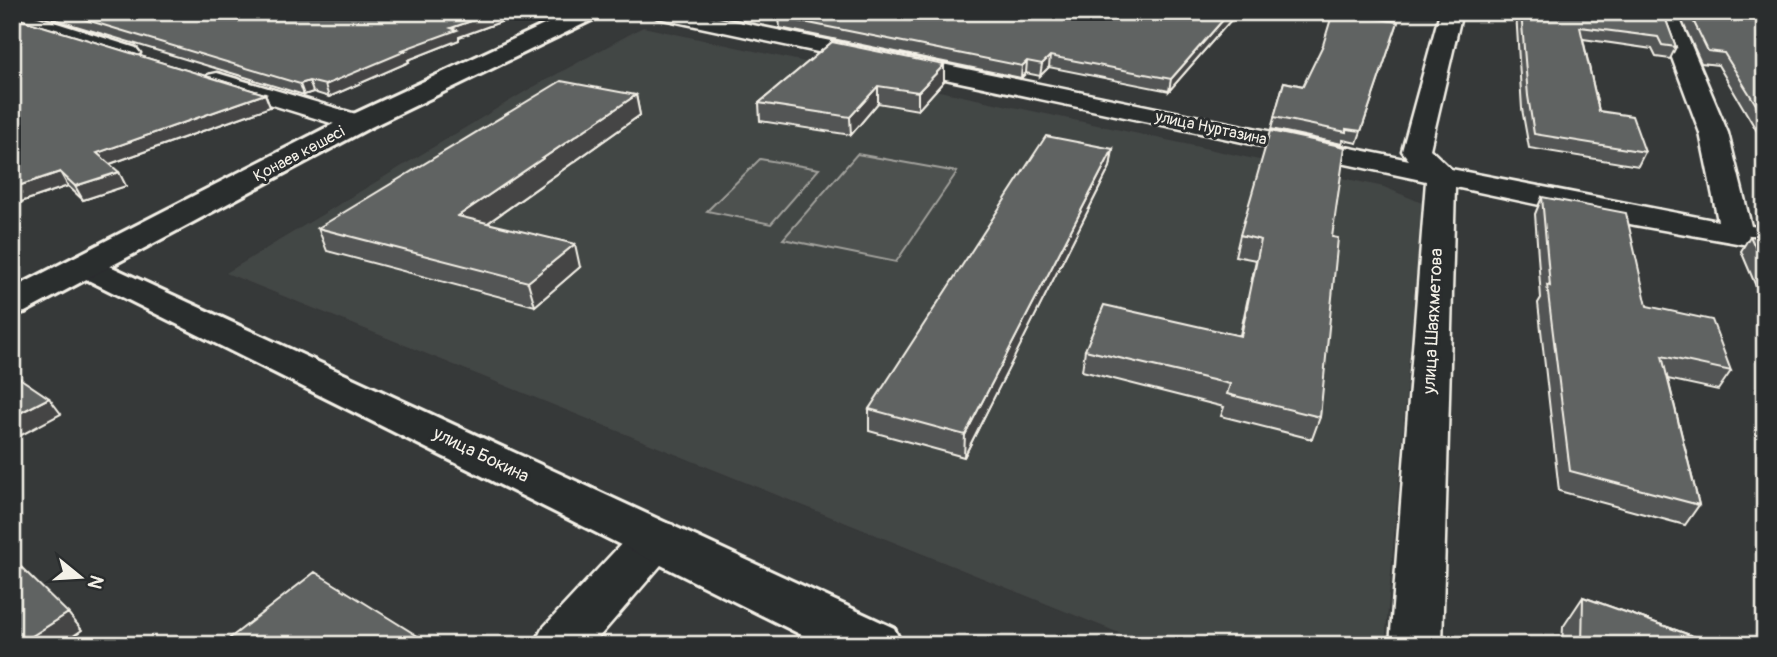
<svg xmlns="http://www.w3.org/2000/svg" width="1777" height="657" font-family="Pangolin,sans-serif">
<rect width="100%" height="100%" fill="#363939"/>
<filter id="ink" filterUnits="userSpaceOnUse"><feTurbulence type="fractalNoise" baseFrequency=".0143" numOctaves="2"/><feDisplacementMap in="SourceGraphic" scale="14" xChannelSelector="R" yChannelSelector="G"/><feConvolveMatrix kernelMatrix="1 2 1 2 8 2 1 2 1" color-interpolation-filters="sRGB"/></filter>
<g filter="url(#ink)">
<path fill="#434645" d="M 643,27 L 1384,187 L 1422,203 L 1385,645 L 1149,645 L 226,273 L 526,91 Z"/>
<path fill="#4e514f" stroke="#a1a19c" stroke-width="2" d="M 857,154 L 957,172 L 896,262 L 783,239 Z
M 760,159 L 819,169 L 771,224 L 707,211 Z"/>
<g fill="none" stroke-linecap="round" stroke-linejoin="round">
<defs>
<path id="street" d="M 12,12 L 22,12 L 136,48 L 140,53 L 136,58 L 120,58 L 12,23 Z
M 648,12 L 690,12 L 1409,160 L 1402,151 L 1440,12 L 1462,12 L 1430,149 L 1451,169 L 1718,221 L 1700,133 L 1655,12 L 1677,12 L 1728,133 L 1751,226 L 1765,228 L 1765,248 L 1635,225 L 1455,187 L 1442,645 L 1390,645 L 1426,181 L 658,18 Z
M 217,73 L 366,117 L 370,123 L 366,129 L 357,131 L 208,85 L 205,80 L 208,75 Z
M 656,520 L 673,525 L 680,538 L 673,551 L 592,645 L 534,645 L 542,629 L 639,525 Z"/>
<path id="secondary" d="M 86,255 L 894,628 L 902,645 L 822,645 L 74,273 L 68,266 L 74,259 Z"/>
<path id="primary" d="M 572,12 L 601,12 L 598,17 L 367,129 L 25,312 L 12,315 L 12,289 L 347,117 Z"/>
</defs>
<use href="#street" stroke="#f4f1e8" stroke-width="5"/>
<use href="#secondary" stroke="#f4f1e8" stroke-width="6"/>
<use href="#primary" stroke="#f4f1e8" stroke-width="6"/>
<use href="#street" fill="#2a2d2e" fill-rule="evenodd"/>
<use href="#secondary" fill="#2a2d2e" fill-rule="evenodd"/>
<use href="#primary" fill="#2a2d2e" fill-rule="evenodd"/>
</g>
<path fill="#535554" stroke="#f4f1e8" stroke-width="2" d="M 50,12 L 528,12 L 459,37 L 459,40 L 408,60 L 409,62 L 329,97 L 313,92 L 304,95 L 53,19 Z
M 789,12 L 1238,12 L 1169,91 L 1049,67 L 1040,76 L 1026,73 L 1021,78 L 780,28 L 779,17 Z
M 1516,12 L 1663,12 L 1676,47 L 1670,59 L 1656,57 L 1652,49 L 1583,39 L 1599,111 L 1645,152 L 1638,166 L 1529,148 L 1522,109 Z
M 1678,12 L 1765,12 L 1765,149 L 1759,141 L 1761,138 L 1718,65 L 1701,63 Z
M 12,17 L 265,94 L 270,107 L 110,164 L 126,186 L 83,200 L 68,186 L 12,205 Z
M 1373,18 L 1398,22 L 1357,143 L 1343,140 L 1342,144 L 1271,129 L 1284,82 L 1303,86 Z
M 832,42 L 944,81 L 918,110 L 878,103 L 851,135 L 760,121 L 759,103 Z
M 636,95 L 640,115 L 488,223 L 580,267 L 535,306 L 327,251 L 318,228 Z
M 1113,149 L 1110,167 L 964,457 L 869,431 L 869,409 Z
M 1542,197 L 1647,306 L 1731,371 L 1718,390 L 1668,379 L 1699,505 L 1685,525 L 1559,491 L 1538,303 L 1541,298 L 1535,214 Z
M 1240,235 L 1332,237 L 1320,417 L 1312,439 L 1221,416 L 1224,407 L 1082,371 L 1085,350 L 1240,335 L 1256,260 L 1235,256 Z
M 1750,236 L 1765,238 L 1765,292 L 1758,291 L 1741,251 Z
M 1583,597 L 1718,645 L 1562,645 L 1563,627 Z"/>
<path fill="#444545" stroke="#f4f1e8" stroke-width="2" d="M 497,12 L 528,12 L 459,37 L 459,40 L 408,60 L 409,62 L 329,97 L 325,85 L 451,28 Z
M 1230,12 L 1238,12 L 1169,91 L 1171,79 Z
M 1050,56 L 1049,67 L 1040,76 L 1042,64 Z
M 1027,61 L 1026,73 L 1021,78 L 1022,66 Z
M 944,65 L 944,81 L 918,110 L 918,92 Z
M 309,81 L 313,92 L 304,95 L 300,84 Z
M 878,86 L 878,103 L 851,135 L 850,117 Z
M 265,94 L 270,107 L 104,166 L 97,153 Z
M 636,95 L 640,115 L 465,239 L 458,216 Z
M 1113,149 L 1110,167 L 964,457 L 965,435 Z
M 60,172 L 68,186 L 12,205 L 12,188 Z
M 119,172 L 126,186 L 83,200 L 75,186 Z
M 575,244 L 580,267 L 535,306 L 528,282 Z
M 49,398 L 61,414 L 12,440 L 12,417 Z
M 68,613 L 82,630 L 60,645 L 18,645 Z"/>
<path fill="#616362" stroke="#f4f1e8" stroke-width="2" d="M 60,12 L 497,12 L 451,28 L 457,30 L 402,50 L 406,51 L 325,85 L 309,81 L 300,84 Z
M 789,12 L 1230,12 L 1171,79 L 1050,56 L 1042,64 L 1027,61 L 1022,66 L 779,17 Z
M 1333,12 L 1374,12 L 1373,18 L 1398,22 L 1361,131 L 1346,129 L 1346,132 L 1274,117 L 1284,82 L 1303,86 L 1323,45 Z
M 1521,12 L 1663,12 L 1676,47 L 1662,45 L 1658,37 L 1580,27 L 1599,111 L 1632,116 L 1645,152 L 1534,134 L 1528,96 Z
M 1689,12 L 1765,12 L 1765,119 L 1724,53 L 1708,51 Z
M 12,17 L 13,17 L 265,94 L 97,153 L 119,172 L 75,186 L 60,172 L 12,188 Z
M 832,42 L 944,65 L 918,92 L 878,86 L 850,117 L 759,103 Z
M 561,81 L 636,95 L 458,216 L 575,244 L 528,282 L 318,228 Z
M 1270,131 L 1345,147 L 1332,237 L 1338,238 L 1320,417 L 1227,394 L 1230,384 L 1085,350 L 1104,305 L 1241,336 L 1261,240 L 1240,235 Z
M 1046,136 L 1113,149 L 965,435 L 869,409 Z
M 1542,197 L 1626,213 L 1647,306 L 1712,320 L 1731,371 L 1662,356 L 1699,505 L 1570,471 L 1547,285 L 1550,286 Z
M 1750,236 L 1765,238 L 1765,268 Z
M 12,373 L 49,398 L 12,417 Z
M 21,567 L 68,613 L 18,645 L 12,645 L 12,572 Z
M 315,572 L 432,645 L 221,645 Z
M 1583,597 L 1718,645 L 1582,645 Z"/>
</g>
<g text-anchor="middle" dominant-baseline="central" stroke-width="6" stroke-linejoin="round" paint-order="stroke">
<g font-size="16" fill="#f4f1e8" stroke="#2a2d2e">
<text transform="translate(1211 128) rotate(12)">улица Нуртазина</text>
<text transform="translate(299 154) rotate(-28)">Қонаев көшесі</text>
</g>
<g font-size="18" fill="#f4f1e8" stroke="#2a2d2e">
<text transform="translate(1433 321) rotate(-87)">улица Шаяхметова</text>
<text transform="translate(481 455) rotate(26)">улица Бокина</text>
</g>
</g>
<rect width="1777" height="657" fill="none" stroke="#2a2d2e" stroke-width="42"/>
<rect x="21" y="21" width="1735" height="615" fill="none" stroke="#f4f1e8" stroke-width="2.5" filter="url(#ink)"/>
<g transform="translate(80 577) rotate(108)" stroke="#2a2d2e" stroke-width="5" paint-order="stroke">
<path d="M0-5L12 26L0 18L-12 26Z" fill="#f4f1e8"/>
<text y="-10" font-size="19" font-weight="bold" text-anchor="middle" fill="#f4f1e8">N</text>
</g>
</svg>
